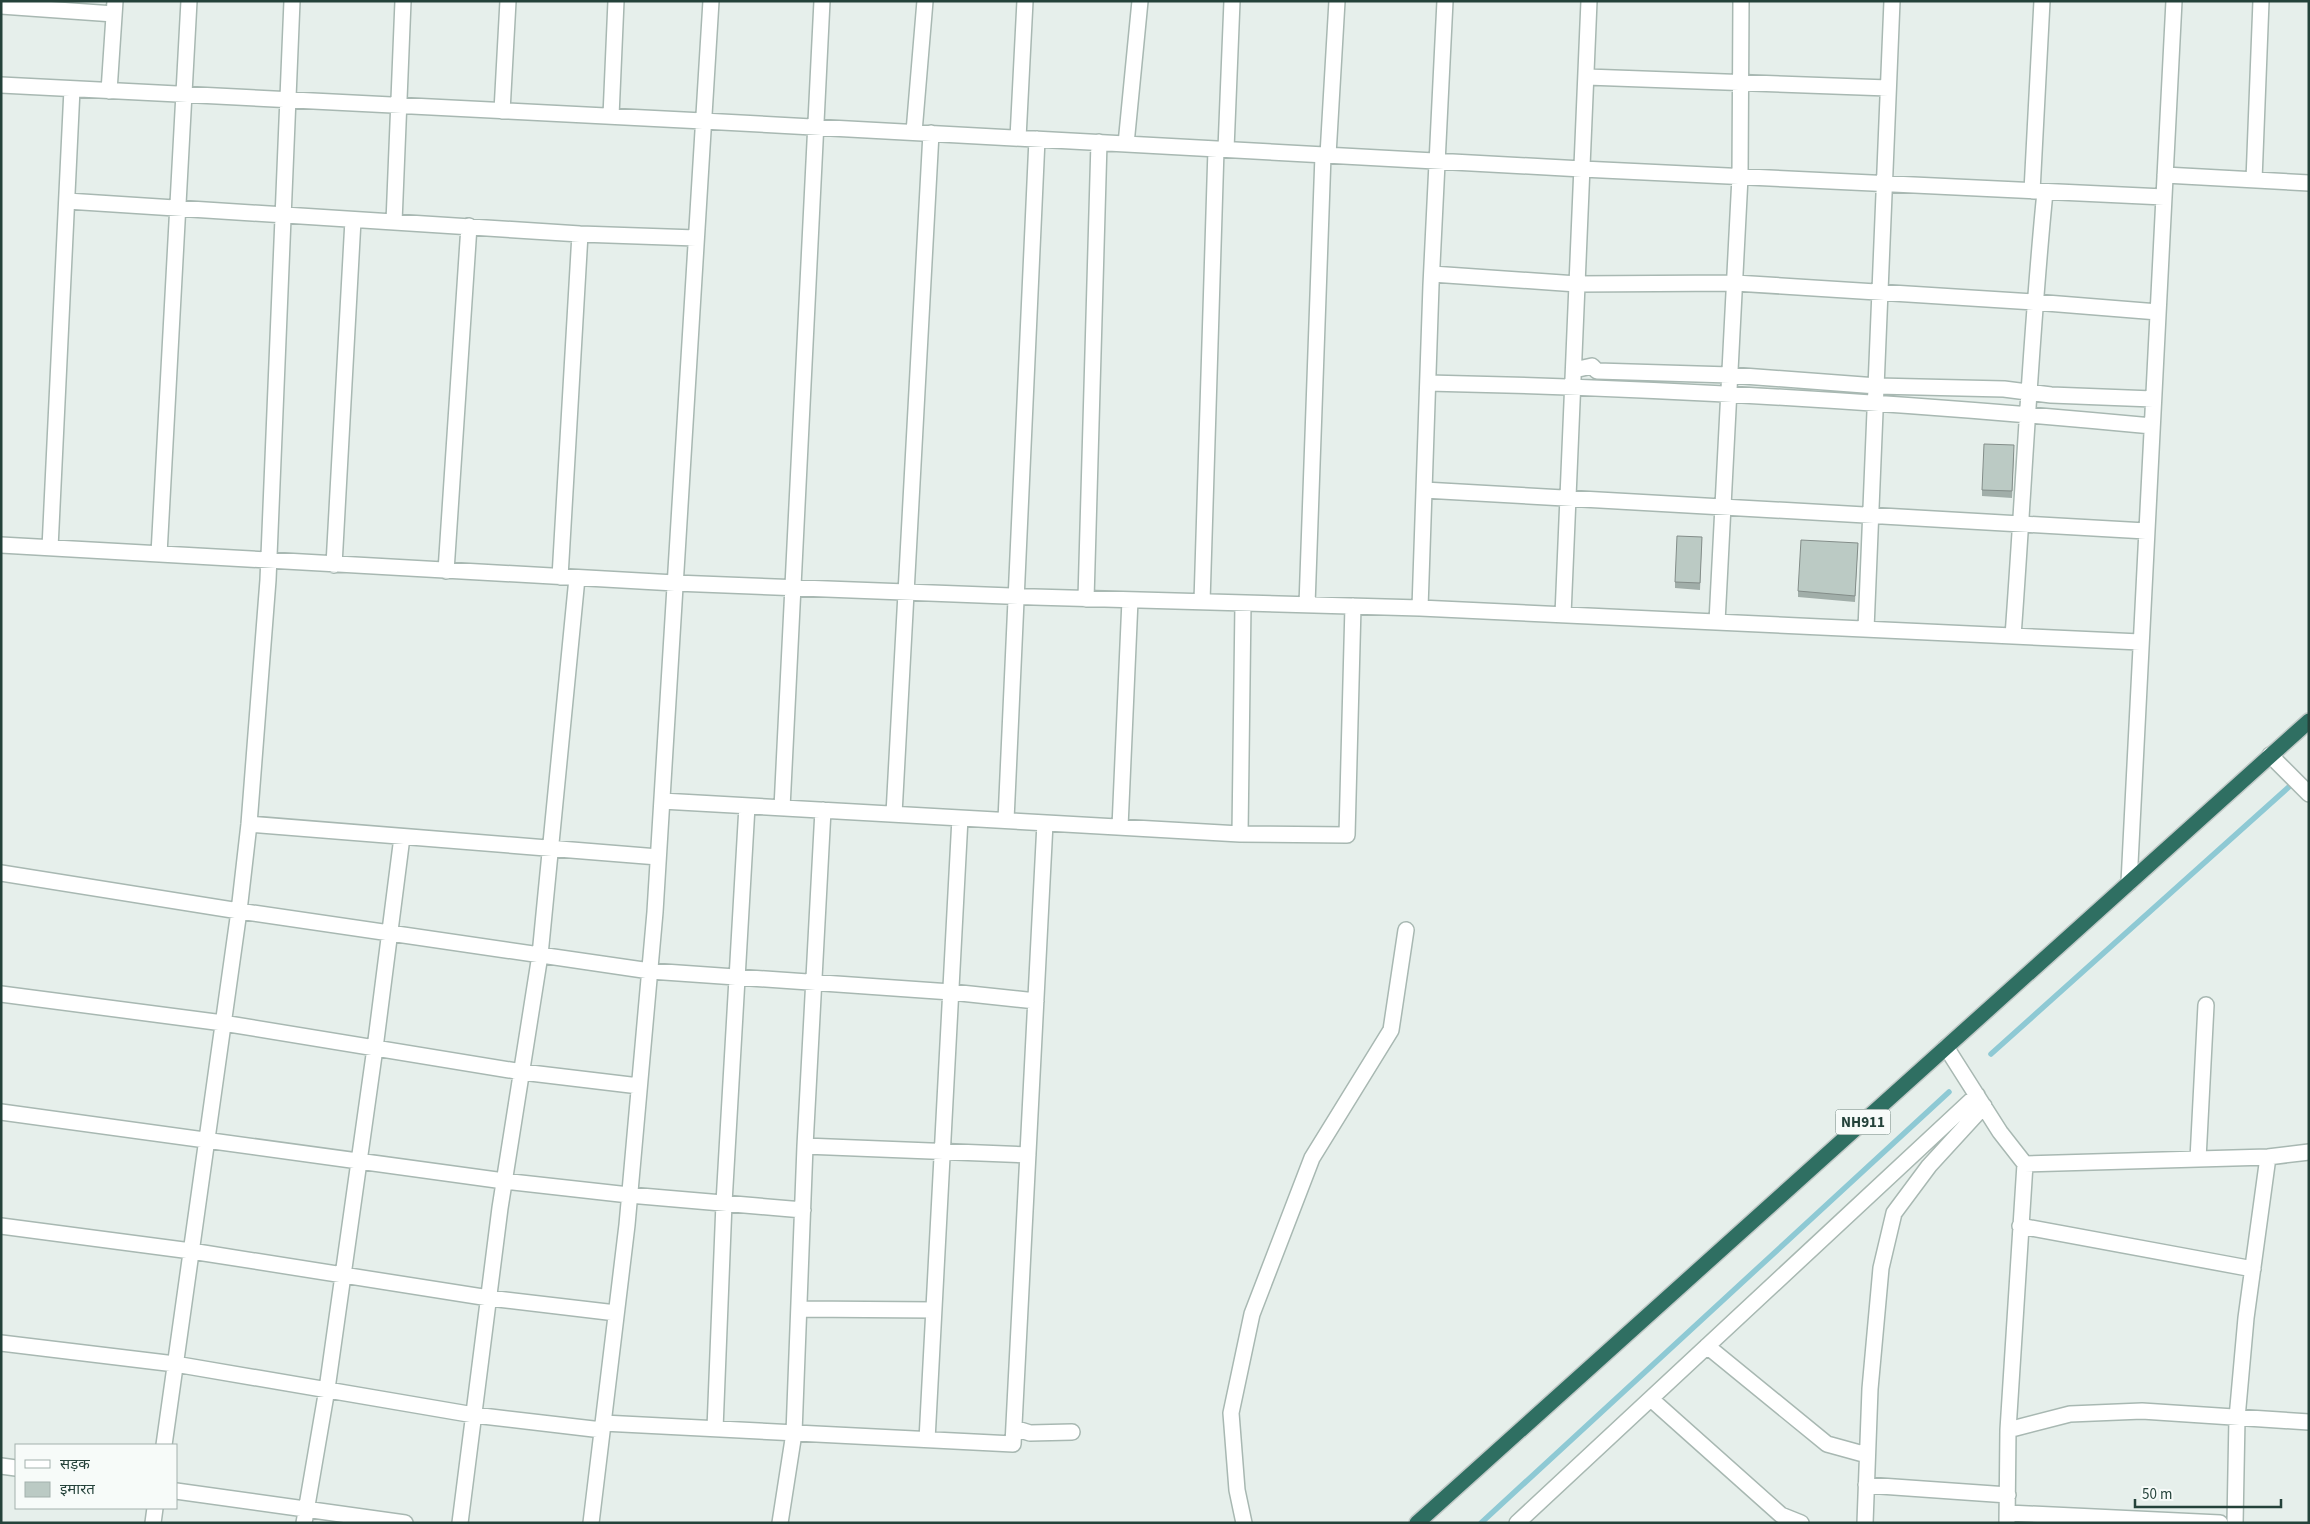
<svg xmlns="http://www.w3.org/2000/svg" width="2310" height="1524" font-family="'Source Sans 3','Noto Sans Devanagari',sans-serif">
<rect width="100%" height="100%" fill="#e6efeb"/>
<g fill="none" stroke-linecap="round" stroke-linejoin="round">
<path stroke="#8ec9d4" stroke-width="5.5" d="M 1991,1054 L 2291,785
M 1481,1523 L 1949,1092"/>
<defs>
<path id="minor" d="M 1,6 L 114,14
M 1587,77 L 1888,88
M 1,85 L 703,121 L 1582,169 L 2164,197
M 109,91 L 115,1
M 502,111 L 508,1
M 611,116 L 616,1
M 914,132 L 925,1
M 1018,138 L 1025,1
M 1126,144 L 1140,1
M 1226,149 L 1232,1
M 1328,155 L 1337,1
M 2165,175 L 2309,183
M 2254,180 L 2261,1
M 2032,191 L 2042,1
M 67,201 L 580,234 L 696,238
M 394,222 L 403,1
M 1432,274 L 1577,284 L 1735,283 L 2034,302 L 2158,312
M 1574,370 L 1592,366 L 1597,371 L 1730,375 L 1877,386 L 2004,389 L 2051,395 L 2153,399
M 1428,383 C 1670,388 1911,403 2152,426
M 1424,490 L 2146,531
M 1,545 L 675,583 L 1034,597 L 1420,608 L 2140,642
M 50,548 L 72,89
M 159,554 L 189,1
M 334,565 L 353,220
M 446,571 L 469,226
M 560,577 L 580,234
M 1086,599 L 1099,142
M 1202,602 L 1216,149
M 1307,605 L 1323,155
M 1420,608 L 1431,285 L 1445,1
M 1563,615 L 1589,1
M 1717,622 L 1740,177 L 1741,1
M 1866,629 L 1892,1
M 2013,636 C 2024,488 2030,340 2045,192
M 2270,755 L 2309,794
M 662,801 L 1240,834 L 1347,835 L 1353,606
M 782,808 L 822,1
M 894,814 L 931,133
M 1006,820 L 1037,139
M 249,824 L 658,857
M 1120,827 L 1130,600
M 1240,834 L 1243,603
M 1,873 L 239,911 L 650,971 L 951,992 L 1036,1001
M 2129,883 L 2174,1
M 1,994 L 223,1023 L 522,1072 L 639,1086
M 1946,1047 L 2000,1132 L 2025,1164 L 2008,1430 L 2007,1523
M 1,1112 L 504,1181 L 629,1195 L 803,1210
M 805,1146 L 1028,1155
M 2198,1159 L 2206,1005
M 2025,1164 L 2268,1157 L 2309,1152
M 1,1226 L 191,1251 L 489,1298 L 616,1313
M 2020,1226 L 2253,1269
M 799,1309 L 934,1310
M 1,1343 L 175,1364 L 474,1415 L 602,1430
M 1707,1346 L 1827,1444 L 1867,1455
M 1651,1399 L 1781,1515 L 1801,1523
M 603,1423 L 1013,1444 L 1045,823
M 1014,1428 L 1030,1433 L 1072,1432
M 715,1429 L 724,1203 L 747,806
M 2008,1430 L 2070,1414 L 2142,1411 L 2309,1422
M 927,1440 L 960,818
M 164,1445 L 239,911 L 249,824 L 268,580 L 292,1
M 1,1466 L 16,1468
M 1866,1485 L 2008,1495
M 176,1491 L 405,1523
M 2008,1513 L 2220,1523
M 153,1523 L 155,1508
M 304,1523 L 327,1389 L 375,1048 L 402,837
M 460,1523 L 500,1208 L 540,955 L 577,578
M 591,1523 L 627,1225 L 655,912 L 711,1
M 780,1523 L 794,1433 L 805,1146 L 823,810
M 1244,1523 L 1237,1490 L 1231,1413 L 1252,1314 L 1312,1158 L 1391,1030 L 1406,930
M 1517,1523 L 1977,1095
M 1865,1523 L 1870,1389 L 1881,1268 L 1894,1213 L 1929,1166 L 1984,1106
M 2235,1523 L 2237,1418 L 2246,1318 L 2268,1157"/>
<path id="highway" d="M 1417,1523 L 2309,721"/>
</defs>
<use href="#minor" stroke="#a8b8b2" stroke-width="18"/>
<use href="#highway" stroke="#c2cac8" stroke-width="18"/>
<use href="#minor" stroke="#fff" stroke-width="15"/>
<use href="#highway" stroke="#2f6f62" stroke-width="15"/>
</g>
<path fill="#a1aea9" d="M 2014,452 L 2012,498 L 1982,496 L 1982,490 Z
M 1702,537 L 1700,590 L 1675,588 L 1675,582 Z
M 1858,543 L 1855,602 L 1798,597 L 1798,591 Z"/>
<path fill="#bbcac4" stroke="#838d89" d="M 1984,444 L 2014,445 L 2012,491 L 1982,490 Z
M 1677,536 L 1702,537 L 1700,583 L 1675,582 Z
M 1801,540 L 1858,543 L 1855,596 L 1798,591 Z"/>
<g text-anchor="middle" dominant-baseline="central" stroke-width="5" stroke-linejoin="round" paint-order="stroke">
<rect fill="#f7fbf9" stroke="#637a73" stroke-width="1" x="1835.5" y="1109.5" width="55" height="25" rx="4"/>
<g font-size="15" font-weight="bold" fill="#24423a">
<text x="1863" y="1122">NH911</text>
</g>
</g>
<rect width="2310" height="1524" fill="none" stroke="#24423a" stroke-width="5"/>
<rect x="15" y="1444" width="162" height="65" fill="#f7fbf9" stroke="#a3b1ad"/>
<rect x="25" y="1460" width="25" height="8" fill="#ffffff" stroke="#a3b1ad"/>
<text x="60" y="1469" font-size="15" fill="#24423a">सड़क</text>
<rect x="25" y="1482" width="25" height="15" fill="#bbcac4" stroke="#a3b1ad"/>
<text x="60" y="1494" font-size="15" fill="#24423a">इमारत</text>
<path d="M2135 1499v8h146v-8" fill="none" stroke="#24423a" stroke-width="2.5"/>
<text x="2142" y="1499" font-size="15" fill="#24423a" stroke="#f7fbf9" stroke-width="4" paint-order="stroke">50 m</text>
</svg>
